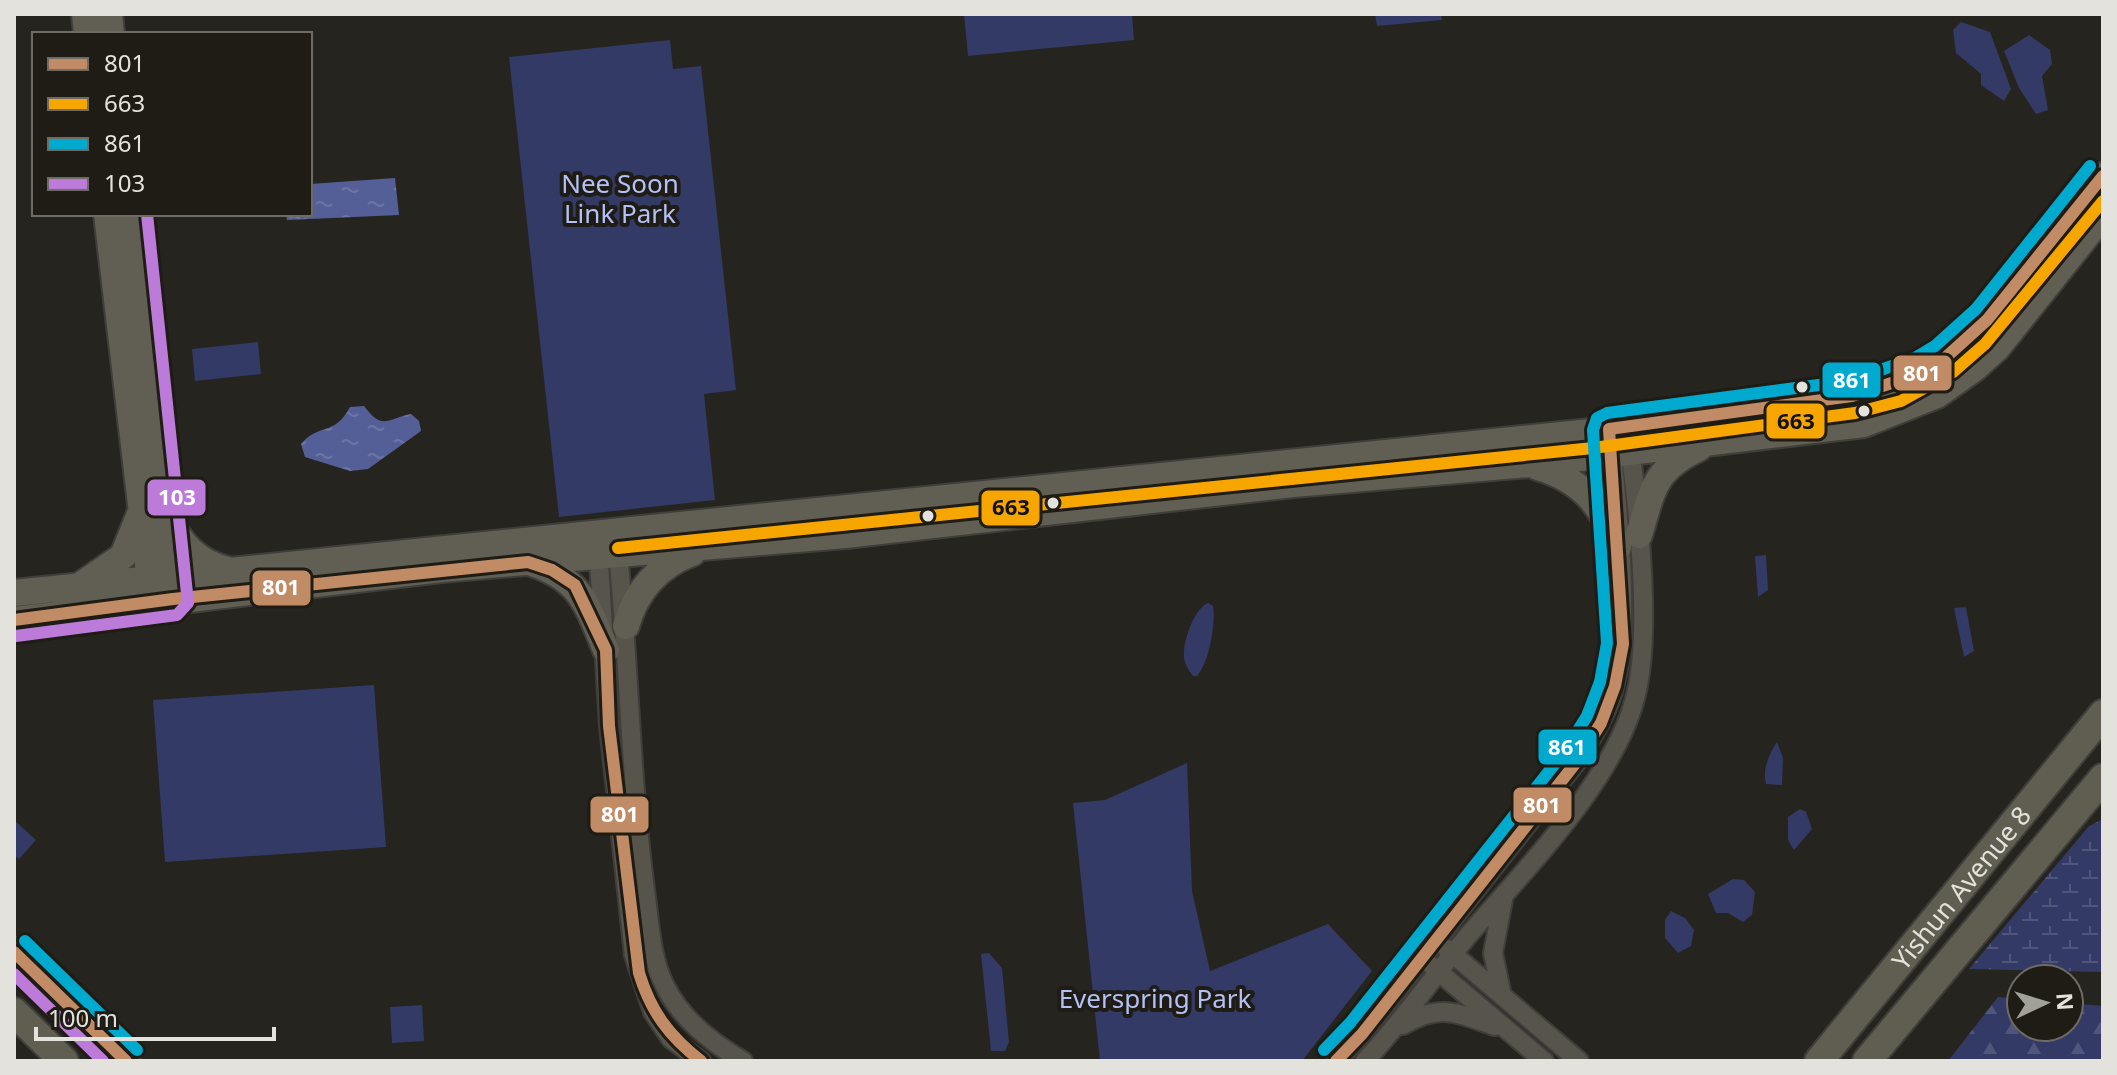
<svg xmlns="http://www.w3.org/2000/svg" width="2117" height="1075" font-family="'Noto Sans',sans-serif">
<defs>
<pattern id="forest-firs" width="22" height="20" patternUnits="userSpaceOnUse" patternTransform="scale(2)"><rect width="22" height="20" fill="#333a65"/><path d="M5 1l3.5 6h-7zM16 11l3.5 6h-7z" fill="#50567b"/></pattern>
<pattern id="wetland-marsh" width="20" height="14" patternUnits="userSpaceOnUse" patternTransform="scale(2)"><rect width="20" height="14" fill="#333a65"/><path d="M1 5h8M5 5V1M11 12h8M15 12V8" fill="none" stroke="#50567b"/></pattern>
<pattern id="water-ripples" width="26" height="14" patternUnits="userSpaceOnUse" patternTransform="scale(2)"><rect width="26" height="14" fill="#545f97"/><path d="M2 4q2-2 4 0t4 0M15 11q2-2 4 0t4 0" fill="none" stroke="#6c76a5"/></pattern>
</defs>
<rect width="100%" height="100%" fill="#25241f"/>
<path fill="#333a65" d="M 964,14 L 1132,14 L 1134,40 L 968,56 Z
M 1375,14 L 1441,14 L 1442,20 L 1377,26 Z
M 1961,22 L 1990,32 L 2011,89 L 2004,101 L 1981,85 L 1981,74 L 1956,53 L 1953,30 Z
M 2029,35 L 2050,50 L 2052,64 L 2042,76 L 2048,110 L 2036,114 L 2019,88 L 2004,51 Z
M 670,40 L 673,69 L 701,66 L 736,390 L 704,394 L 715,500 L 559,517 L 509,57 Z
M 258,342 L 261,374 L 195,381 L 192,349 Z
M 1766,555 L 1768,590 L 1758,597 L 1755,556 Z
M 1208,603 L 1213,606 C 1216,623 1209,663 1197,676 L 1193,676 C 1188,669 1183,662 1184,653 C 1184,638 1195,608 1208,603 Z
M 1966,607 L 1974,651 L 1964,657 L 1954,608 Z
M 374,685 L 386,847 L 165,862 L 153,700 Z
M 1777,742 L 1783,758 L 1782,785 L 1766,784 C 1762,770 1769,754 1777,742 Z
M 1187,763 L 1192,891 L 1210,971 L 1328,924 L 1372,971 L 1302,1061 L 1100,1061 L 1073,803 L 1105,800 Z
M 1800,809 L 1806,812 L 1812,829 L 1794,850 L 1788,840 L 1788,817 Z
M 14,820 L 36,840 L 19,859 L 14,855 Z
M 1733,879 L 1744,880 L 1755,892 L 1752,915 L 1743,922 L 1728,913 L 1716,913 L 1708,894 Z
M 1671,911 L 1685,918 L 1694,930 L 1691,946 L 1678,953 L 1665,938 L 1665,920 Z
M 989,953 L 1002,968 L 1009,1042 L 1005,1051 L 991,1051 L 981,954 Z
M 422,1005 L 424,1041 L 392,1043 L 390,1007 Z"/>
<path fill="url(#forest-firs)" d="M 1998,997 L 2021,999 L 2021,1027 L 2069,1027 L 2069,1003 L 2103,1006 L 2103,1061 L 1948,1061 Z"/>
<path fill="url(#wetland-marsh)" d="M 2103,819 L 2103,972 L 1969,969 L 2089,826 Z"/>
<path fill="url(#water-ripples)" d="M 395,178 L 399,215 L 287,220 L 286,214 L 310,214 L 310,184 Z
M 364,406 C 383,431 386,419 411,414 L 419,421 L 421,431 L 368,469 L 350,471 L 305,457 L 301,444 C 320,422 334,437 350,407 Z"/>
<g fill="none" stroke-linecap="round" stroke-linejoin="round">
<defs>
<path id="street" d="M 617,543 C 629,658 630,775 645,890 C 650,923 650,956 665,986 C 681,1019 712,1043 743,1061
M 598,545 L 609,726 L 634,955 L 653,1012 L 671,1039 L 701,1061
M 1447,949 L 1579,1061
M 1432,966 L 1544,1061
M 1502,996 L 1493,953 L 1503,900
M 1403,1025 C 1441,1003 1456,1013 1495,1026
M 1336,1061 L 1362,1034 L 1578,760 C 1593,736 1609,711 1615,683 C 1630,619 1618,510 1611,444
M 1365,1061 C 1402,1022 1431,979 1466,938 C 1523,871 1619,777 1637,690 C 1651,626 1638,508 1629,441"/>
<path id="secondary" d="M 85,14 L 87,34
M 109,14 L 111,34
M 107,214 L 152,599
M 131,214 L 173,596
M 1538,467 C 1582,480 1602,505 1618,547
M 166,517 C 182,545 197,562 228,570
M 1639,535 C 1653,489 1653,470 1699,448
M 532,563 C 582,580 587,605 606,650
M 81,585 L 123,556 L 140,514
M 14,593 L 1591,432 C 1645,424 1699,416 1753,409 C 1819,401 1888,400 1944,359 C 2003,316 2057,234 2103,176
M 14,620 L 441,569 L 845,535 L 1293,484 L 1529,464 L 1864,424 L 1937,395 L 1975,368 L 1997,348 L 2103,215
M 626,626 C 636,591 657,566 692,553"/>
<g id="primary">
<path d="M 14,952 L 126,1061"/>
<path d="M 14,1012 L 64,1061"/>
<path id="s1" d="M 1819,1061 L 2103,714"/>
<path d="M 1867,1061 L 2103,778"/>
</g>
</defs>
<use href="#street" stroke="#3f3e3a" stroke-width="22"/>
<use href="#secondary" stroke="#3f3e3a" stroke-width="30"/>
<use href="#primary" stroke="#3f3e3a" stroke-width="32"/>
<use href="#street" stroke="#56544b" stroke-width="18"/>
<use href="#secondary" stroke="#615f54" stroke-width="26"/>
<use href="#primary" stroke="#605d51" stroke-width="28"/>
<defs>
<path id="bus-1" d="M 14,620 L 173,599 L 528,562 L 552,570 L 575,585 L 606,650 L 609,726 L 639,973 C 651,1012 669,1036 701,1061
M 14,952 L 126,1061
M 1336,1061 L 1362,1034 L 1578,760 L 1601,723 L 1615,686 L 1623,644 L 1609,429 L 1852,396 L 1922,373 L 1944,359 L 1987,320 L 2103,176"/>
<path id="bus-2" d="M 618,548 L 1593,448 L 1855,413 L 1901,401 L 1953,372 L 1985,344 L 2103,201"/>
<path id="bus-3" d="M 25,941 L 137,1050
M 1324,1050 L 1350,1023 L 1565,751 L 1587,716 L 1600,682 L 1607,643 L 1593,430 L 1597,418 L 1607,413 L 1849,381 L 1915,358 L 1935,346 L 1976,309 L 2090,166"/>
<path id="bus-4" d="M 16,636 L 177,615 L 188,603 L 147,214
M 14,974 L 103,1061"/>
</defs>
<use href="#bus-1" stroke="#1e1c14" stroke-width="18"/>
<use href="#bus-2" stroke="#1e1c14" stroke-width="18"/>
<use href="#bus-3" stroke="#1e1c14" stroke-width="18"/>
<use href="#bus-4" stroke="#1e1c14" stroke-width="18"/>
<use href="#bus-1" stroke="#c18c65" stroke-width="12"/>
<use href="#bus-2" stroke="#f7a600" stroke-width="12"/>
<use href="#bus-3" stroke="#00a9ce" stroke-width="12"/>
<use href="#bus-4" stroke="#bd7bd9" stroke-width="12"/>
</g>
<g fill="#e4e2dd" stroke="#1e1c14" stroke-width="3">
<circle cx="1802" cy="387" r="7"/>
<circle cx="1864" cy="411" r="7"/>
<circle cx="1053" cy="503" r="7"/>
<circle cx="928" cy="516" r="7"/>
</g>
<g text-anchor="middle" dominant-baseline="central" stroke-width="8" stroke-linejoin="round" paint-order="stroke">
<g font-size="26" fill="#b4c0f6" stroke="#1e1c14">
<text x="620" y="183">Nee Soon<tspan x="620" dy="30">Link Park</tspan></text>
<text x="1155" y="998">Everspring Park</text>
</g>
<g font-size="26" fill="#e4e2dd" stroke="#1e1c14">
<text stroke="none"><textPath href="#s1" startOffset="224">Yishun Avenue 8</textPath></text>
</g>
</g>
<g stroke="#1e1c14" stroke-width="3">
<rect x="1892" y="354" width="61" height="38" rx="8" fill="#c18c65"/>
<rect x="1821" y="361" width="61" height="38" rx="8" fill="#00a9ce"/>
<rect x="1765" y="402" width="61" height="38" rx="8" fill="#f7a600"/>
<rect x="146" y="478" width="61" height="39" rx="8" fill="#bd7bd9"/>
<rect x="980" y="489" width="61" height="38" rx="8" fill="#f7a600"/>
<rect x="251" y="569" width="61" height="38" rx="8" fill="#c18c65"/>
<rect x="1537" y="728" width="61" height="38" rx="8" fill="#00a9ce"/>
<rect x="1512" y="786" width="61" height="38" rx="8" fill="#c18c65"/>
<rect x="589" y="795" width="61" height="39" rx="8" fill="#c18c65"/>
</g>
<g font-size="22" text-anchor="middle" font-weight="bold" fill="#fff">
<text x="1922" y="381">801</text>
<text x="1852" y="388">861</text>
<text x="177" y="505">103</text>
<text x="281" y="595">801</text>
<text x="1567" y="755">861</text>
<text x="1542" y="813">801</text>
<text x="620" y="822">801</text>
</g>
<g font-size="22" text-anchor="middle" font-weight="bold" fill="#111">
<text x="1796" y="429">663</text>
<text x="1011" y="515">663</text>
</g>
<rect width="2117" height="1075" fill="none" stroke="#e4e2dd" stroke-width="32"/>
<rect x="32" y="32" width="280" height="184" fill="#1e1c14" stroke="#6d6b64" stroke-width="2"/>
<rect x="48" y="58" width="40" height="12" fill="#c18c65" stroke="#6d6b64" stroke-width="2"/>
<text x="104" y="72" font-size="24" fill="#e4e2dd">801</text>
<rect x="48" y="98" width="40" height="12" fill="#f7a600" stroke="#6d6b64" stroke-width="2"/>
<text x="104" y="112" font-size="24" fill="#e4e2dd">663</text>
<rect x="48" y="138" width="40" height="12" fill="#00a9ce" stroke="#6d6b64" stroke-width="2"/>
<text x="104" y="152" font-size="24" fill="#e4e2dd">861</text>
<rect x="48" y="178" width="40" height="12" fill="#bd7bd9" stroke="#6d6b64" stroke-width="2"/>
<text x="104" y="192" font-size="24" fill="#e4e2dd">103</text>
<g transform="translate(2045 1003) rotate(86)"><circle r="38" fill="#1e1c14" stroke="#6d6b64" stroke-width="2"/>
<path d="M0-6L14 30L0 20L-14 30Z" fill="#a1a09a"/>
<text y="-12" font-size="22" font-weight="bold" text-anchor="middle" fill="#e4e2dd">N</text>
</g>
<path d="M36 1027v12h238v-12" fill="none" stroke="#e4e2dd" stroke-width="4"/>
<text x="48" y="1027" font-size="24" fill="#e4e2dd" stroke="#1e1c14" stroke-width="6" paint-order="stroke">100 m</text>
</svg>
